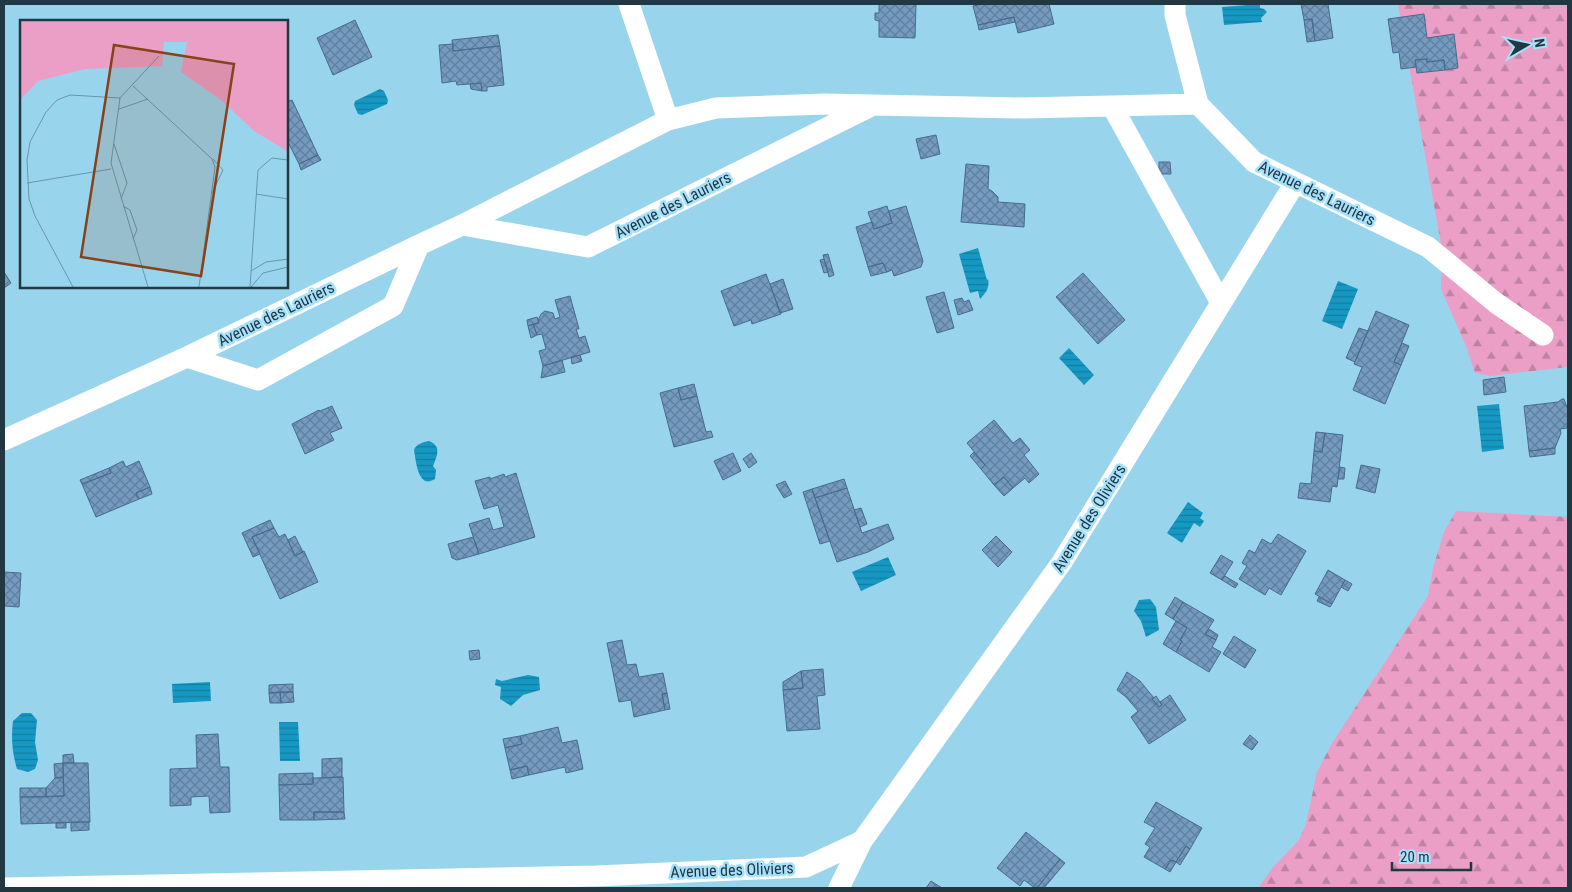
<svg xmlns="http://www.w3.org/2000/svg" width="1572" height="892" font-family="'Roboto Condensed',sans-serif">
<defs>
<pattern id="forest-firs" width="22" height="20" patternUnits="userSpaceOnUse" patternTransform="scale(1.25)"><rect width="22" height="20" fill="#eb9ec6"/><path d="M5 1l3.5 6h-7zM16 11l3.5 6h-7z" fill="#be82a2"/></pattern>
<pattern id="water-rules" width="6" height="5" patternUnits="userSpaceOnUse" patternTransform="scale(1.25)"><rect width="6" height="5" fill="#1598c3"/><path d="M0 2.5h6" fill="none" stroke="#137da0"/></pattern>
<pattern id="building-cross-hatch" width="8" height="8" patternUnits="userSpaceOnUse" patternTransform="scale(1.25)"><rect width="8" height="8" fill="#749bbf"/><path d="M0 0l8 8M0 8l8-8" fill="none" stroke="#5f7f9d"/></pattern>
</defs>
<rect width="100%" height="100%" fill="#99d4ed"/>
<path fill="url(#forest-firs)" d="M 1398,4 L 1568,4 L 1568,367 L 1490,376 L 1475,373 L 1466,346 L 1441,289 L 1441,278 L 1444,261 Z
M 1456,511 L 1568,517 L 1568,888 L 1258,888 L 1274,866 L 1299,840 L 1306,824 L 1317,772 L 1331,745 L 1428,596 L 1433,568 L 1444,532 Z"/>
<path fill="url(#water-rules)" d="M 1260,4 L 1260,8 L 1264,9 L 1267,12 L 1261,18 L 1262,22 L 1224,25 L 1222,7 Z
M 380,89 L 384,91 L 388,100 L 387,104 L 362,115 L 358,114 L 354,105 L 355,101 Z
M 978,248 L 987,280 L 988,279 C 990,287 986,293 980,299 L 978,291 L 970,293 L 959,254 Z
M 1338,281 L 1358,289 L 1342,329 L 1322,321 Z
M 1069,348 L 1094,375 L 1084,385 L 1059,358 Z
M 1499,404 L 1504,449 L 1482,452 L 1477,406 Z
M 429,441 C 442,446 437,456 433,466 L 436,470 L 435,479 C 418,490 416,461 414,450 C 416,444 423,442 429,441 Z
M 1188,502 L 1203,513 L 1200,518 L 1204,521 L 1200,527 L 1194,523 L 1182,543 L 1167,533 Z
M 888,557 L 896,575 L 861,591 L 852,572 Z
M 1150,599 L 1156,607 L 1159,630 L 1146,637 L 1141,621 L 1134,611 L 1139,600 Z
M 528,675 L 539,677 L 540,690 L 523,695 L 511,706 L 500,699 L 501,687 L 495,685 L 496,679 L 502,681 Z
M 210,682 L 211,701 L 173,703 L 172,684 Z
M 22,713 L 31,713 L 37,720 L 35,742 L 38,760 L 35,769 L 28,772 L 17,769 C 12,752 11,738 13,721 Z
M 279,722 L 298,722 L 300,761 L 280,761 Z"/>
<path fill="url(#building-cross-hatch)" stroke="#466c8e" d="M 879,4 L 916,4 L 915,38 L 879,37 L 879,21 L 875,20 L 875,13 L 879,13 Z
M 983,4 L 1049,4 L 1054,24 L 1018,33 L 1014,17 L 978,25 L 973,6 Z
M 1301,4 L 1328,4 L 1333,38 L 1315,41 L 1312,19 L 1304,20 Z
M 1424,14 L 1427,38 L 1454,34 L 1458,68 L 1445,70 L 1444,60 L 1427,62 L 1427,59 L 1415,60 L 1416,67 L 1401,69 L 1399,52 L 1393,53 L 1388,19 Z
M 1014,17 L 1015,22 L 979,30 L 978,25 Z
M 1312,19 L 1315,41 L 1307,42 L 1304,20 Z
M 355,20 L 372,57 L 333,75 L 317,38 Z
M 498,35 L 500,46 L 453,51 L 452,40 Z
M 453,44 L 453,51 L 500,46 L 504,85 L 487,87 L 487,91 L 482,91 L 481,83 L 457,85 L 456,81 L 442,83 L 439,45 Z
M 1427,59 L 1427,62 L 1444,60 L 1445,70 L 1417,73 L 1415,60 Z
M 481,83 L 482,91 L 471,89 L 470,84 Z
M 292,100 L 318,155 L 299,164 L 286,138 L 286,102 Z
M 936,135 L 940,154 L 921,159 L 916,139 Z
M 318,155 L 321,160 L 301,170 L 299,164 Z
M 1159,162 L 1170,162 L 1171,174 L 1159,174 Z
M 966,164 L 989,166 L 988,189 L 992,191 L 998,197 L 998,202 L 1025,204 L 1024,227 L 961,222 Z
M 887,206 L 892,223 L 874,229 L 868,212 Z
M 906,206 L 923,261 L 921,267 L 894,276 L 892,270 L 887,272 L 883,263 L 868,267 L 856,227 L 872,222 L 874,229 L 892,223 L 889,211 Z
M 828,254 L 834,275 L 829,277 L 823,255 Z
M 824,259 L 828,272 L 824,273 L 820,260 Z
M 883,263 L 887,272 L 871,276 L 868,267 Z
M 4,272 L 11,283 L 4,288 Z
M 1083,273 L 1125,320 L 1098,344 L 1056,297 Z
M 766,274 L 781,314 L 752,324 L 751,320 L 734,326 L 721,291 Z
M 783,279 L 793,309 L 780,313 L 770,284 Z
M 944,292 L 954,328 L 937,333 L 926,297 Z
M 570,296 L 579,329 L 576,329 L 579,338 L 585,336 L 590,352 L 543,366 L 539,351 L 546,349 L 542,334 L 537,335 L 533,324 L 539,323 L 538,320 L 541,314 L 545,311 L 553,313 L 555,319 L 560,317 L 555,300 Z
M 962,298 L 964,302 L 969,300 L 973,310 L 958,315 L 954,300 Z
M 1376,311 L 1409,325 L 1394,362 L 1401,365 L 1385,404 L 1353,390 L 1362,367 L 1354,364 Z
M 537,317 L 539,323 L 528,326 L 527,320 Z
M 533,324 L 537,335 L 531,338 L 528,326 Z
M 1359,328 L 1368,331 L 1355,362 L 1346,358 Z
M 1402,343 L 1409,346 L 1401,365 L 1394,362 Z
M 580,355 L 582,361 L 572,364 L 571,357 Z
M 562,360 L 565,372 L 541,378 L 543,366 Z
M 1504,377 L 1506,392 L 1484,395 L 1483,380 Z
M 694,384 L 697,396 L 681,400 L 678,388 Z
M 678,388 L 681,400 L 697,396 L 706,432 L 711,431 L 713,437 L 674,447 L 660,393 Z
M 1562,399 L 1564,399 L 1568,410 L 1568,428 L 1560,429 L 1561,433 L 1555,448 L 1529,451 L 1524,406 L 1558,402 Z
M 332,406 L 342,428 L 330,433 L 334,440 L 305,454 L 292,424 L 319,410 L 320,411 Z
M 994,420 L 1013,443 L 1020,438 L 1030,450 L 1024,455 L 1039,474 L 1029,483 L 1025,478 L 1013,488 L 1004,477 L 994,485 L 981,469 L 985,465 L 967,443 Z
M 1316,432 L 1325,433 L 1322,452 L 1314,451 Z
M 1325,433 L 1343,435 L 1337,487 L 1332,486 L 1330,502 L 1298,498 L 1300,483 L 1311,484 L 1314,451 L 1322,452 Z
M 1555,448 L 1555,454 L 1530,457 L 1529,451 Z
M 974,452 L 985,465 L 981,469 L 970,456 Z
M 733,453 L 741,471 L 723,480 L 714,461 Z
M 751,453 L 757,462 L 749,468 L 743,459 Z
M 123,461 L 126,467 L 139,461 L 150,487 L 136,493 L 139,499 L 96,517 L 82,484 L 111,473 L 109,468 Z
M 1361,465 L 1380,469 L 1375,493 L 1356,488 Z
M 1340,467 L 1345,468 L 1344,479 L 1338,479 Z
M 109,468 L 111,473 L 82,484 L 80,480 Z
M 516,473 L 535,537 L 479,554 L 469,524 L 489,518 L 493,530 L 504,527 L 498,505 L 484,509 L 475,481 L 490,477 L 490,479 L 504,474 L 505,477 Z
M 1004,477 L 1013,488 L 1004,496 L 994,485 Z
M 844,479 L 847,488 L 815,498 L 812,489 Z
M 785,481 L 792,494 L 784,498 L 776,485 Z
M 150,487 L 152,494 L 139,499 L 136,493 Z
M 847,488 L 862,533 L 888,524 L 894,539 L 868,552 L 837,562 L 815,498 Z
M 812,489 L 830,541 L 820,544 L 803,492 Z
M 861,508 L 867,524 L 860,527 L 854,510 Z
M 270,520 L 274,528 L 252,537 L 260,554 L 253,557 L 242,533 Z
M 274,528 L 279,537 L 285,534 L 295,556 L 304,551 L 318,582 L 280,599 L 252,537 Z
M 1278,534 L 1306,551 L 1281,595 L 1269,588 L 1265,595 L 1239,579 L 1247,566 L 1242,563 L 1249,550 L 1255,553 L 1262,539 L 1271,544 Z
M 295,536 L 303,552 L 295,556 L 288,540 Z
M 996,536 L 1012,552 L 998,567 L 982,550 Z
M 473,537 L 479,554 L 457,560 L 452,558 L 448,544 Z
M 1221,555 L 1233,562 L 1222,580 L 1210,573 Z
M 1328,570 L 1345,580 L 1332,604 L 1315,594 Z
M 4,572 L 21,573 L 19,607 L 4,606 Z
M 1225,576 L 1238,584 L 1235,588 L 1222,580 Z
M 1345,580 L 1352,584 L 1348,591 L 1341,587 Z
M 1175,597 L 1183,602 L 1173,619 L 1165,614 Z
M 1319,597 L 1332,604 L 1330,607 L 1317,601 Z
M 1183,602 L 1214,620 L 1205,634 L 1216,640 L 1212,647 L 1221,652 L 1209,672 L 1176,652 L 1182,641 L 1180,640 L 1187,628 L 1173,619 Z
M 1176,621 L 1187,628 L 1180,640 L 1182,641 L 1176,652 L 1163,644 Z
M 1209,629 L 1218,635 L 1216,640 L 1205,634 Z
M 1234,636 L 1256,650 L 1245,668 L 1223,654 Z
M 622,640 L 627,665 L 636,664 L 639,677 L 663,673 L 667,693 L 662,694 L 665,710 L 634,717 L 631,700 L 619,702 L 607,643 Z
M 479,650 L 480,659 L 470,660 L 469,651 Z
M 823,669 L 825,695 L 817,696 L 820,729 L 787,731 L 783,690 L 803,688 L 801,671 Z
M 801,671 L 803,688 L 783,690 L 783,682 Z
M 1127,672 L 1140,681 L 1154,698 L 1152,699 L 1159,707 L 1162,705 L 1160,702 L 1170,695 L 1186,720 L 1149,744 L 1131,717 L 1138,711 L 1126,697 L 1117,690 Z
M 293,684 L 293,692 L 269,693 L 269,685 Z
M 280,692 L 281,703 L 270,703 L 269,693 Z
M 280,692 L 293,692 L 294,702 L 281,703 Z
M 667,693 L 670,709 L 665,710 L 662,694 Z
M 1156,696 L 1162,705 L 1159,707 L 1152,699 Z
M 558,727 L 562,743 L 577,740 L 583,769 L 566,773 L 565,767 L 529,775 L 527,766 L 510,770 L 505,748 L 522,744 L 520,736 Z
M 218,734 L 220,767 L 229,767 L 230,812 L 210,813 L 209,796 L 191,797 L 191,805 L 170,806 L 170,769 L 197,768 L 196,735 Z
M 1250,735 L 1258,742 L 1252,750 L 1243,744 Z
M 520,736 L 522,744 L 505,748 L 503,739 Z
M 73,754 L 74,763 L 63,763 L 63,755 Z
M 342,758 L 342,777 L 322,778 L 322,759 Z
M 63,763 L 88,763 L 90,822 L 21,824 L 20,797 L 64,796 Z
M 63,763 L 63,777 L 55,778 L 54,764 Z
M 527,766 L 529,775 L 512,779 L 510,770 Z
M 313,773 L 313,784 L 279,785 L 279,774 Z
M 63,777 L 64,796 L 46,797 L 46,788 L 55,778 Z
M 343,777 L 344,812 L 314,812 L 314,820 L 280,820 L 279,785 L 313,784 L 313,778 Z
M 20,788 L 46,788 L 46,797 L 20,797 Z
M 1156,802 L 1202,828 L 1190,849 L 1186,846 L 1176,862 L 1171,860 L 1165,869 L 1144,857 L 1150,847 L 1145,844 L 1155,828 L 1144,822 Z
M 314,812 L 344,812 L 345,819 L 314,820 Z
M 66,822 L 66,828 L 56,828 L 56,823 Z
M 71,822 L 89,822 L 89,830 L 71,831 Z
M 1026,832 L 1060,859 L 1037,888 L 1035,888 L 1024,880 L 1020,886 L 997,868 Z
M 1186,846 L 1190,849 L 1180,865 L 1176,862 Z
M 1060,859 L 1065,863 L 1044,888 L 1037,888 Z
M 1171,860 L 1176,862 L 1170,872 L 1165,869 Z
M 931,881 L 942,888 L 926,888 Z"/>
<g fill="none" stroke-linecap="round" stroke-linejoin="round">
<path stroke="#fff" stroke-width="21" d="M 629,4 L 668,120
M 1175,4 L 1175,15 L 1198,104
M 1112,106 L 1221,303
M 462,225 L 588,247 L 869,107
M 187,357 L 258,380 L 393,306 L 419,245
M 4,440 L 187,357 L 419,245 L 462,225 L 668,120 L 716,108 L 825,104 L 1024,108 L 1198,104 L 1254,162 L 1428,247 L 1496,303 L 1543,335
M 4,888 L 596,876 L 806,867 L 862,841 L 1062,562 L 1295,183
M 839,888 L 862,841"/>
</g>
<g text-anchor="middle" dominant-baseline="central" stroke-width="5" stroke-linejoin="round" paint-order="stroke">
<g font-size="16" fill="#213843" stroke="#a6e1fb">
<text transform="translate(1317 193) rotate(26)">Avenue des Lauriers</text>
<text transform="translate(673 205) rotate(-27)">Avenue des Lauriers</text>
<text transform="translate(276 314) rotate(-26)">Avenue des Lauriers</text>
<text transform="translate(1089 518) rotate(-58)">Avenue des Oliviers</text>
<text transform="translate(732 870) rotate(-2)">Avenue des Oliviers</text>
</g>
</g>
<g transform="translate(20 20)">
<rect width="268" height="268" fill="#99d4ed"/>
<path d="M 0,0 L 267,0 L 267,131 L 234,111 L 201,80 L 161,52 L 167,22 L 144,22 L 142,46 L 65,49 L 18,61 L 0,80 Z" fill="#eb9ec6"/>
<path fill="none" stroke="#6996a9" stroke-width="1" d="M 113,66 L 192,139 L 195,147 L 179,267M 99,89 L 128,79M 94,124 L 107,163 L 101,179M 7,163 L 91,149M 192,173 L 203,150 L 193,139M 236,174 L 268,179M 103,186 L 110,190 L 117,210 L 113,219M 231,251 L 246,242 L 268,239M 53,267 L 15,196 L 9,179 L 7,140 L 10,122 L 26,92 L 37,80 L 50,75 L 100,78M 128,267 L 91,143 L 100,78 L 139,36M 230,267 L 238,150 L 252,138 L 268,140M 231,267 L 243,253 L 268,247"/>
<path fill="#87421a" fill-opacity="0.15" stroke="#87421a" stroke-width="2.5" d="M 94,25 L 214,44 L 181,256 L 61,237 Z"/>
<rect width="268" height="268" fill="none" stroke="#213843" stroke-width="2.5"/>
</g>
<rect width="1572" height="892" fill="none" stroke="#213843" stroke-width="10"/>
<g transform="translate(1527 45) rotate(81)" stroke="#a6e1fb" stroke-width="4" paint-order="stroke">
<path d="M0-4L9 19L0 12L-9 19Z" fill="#213843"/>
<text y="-8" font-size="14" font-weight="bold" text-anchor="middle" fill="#213843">N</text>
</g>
<path d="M1392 862v8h79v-8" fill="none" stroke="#213843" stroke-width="2.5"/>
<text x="1400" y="862" font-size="15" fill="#213843" stroke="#a6e1fb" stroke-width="4" paint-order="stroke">20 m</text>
</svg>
